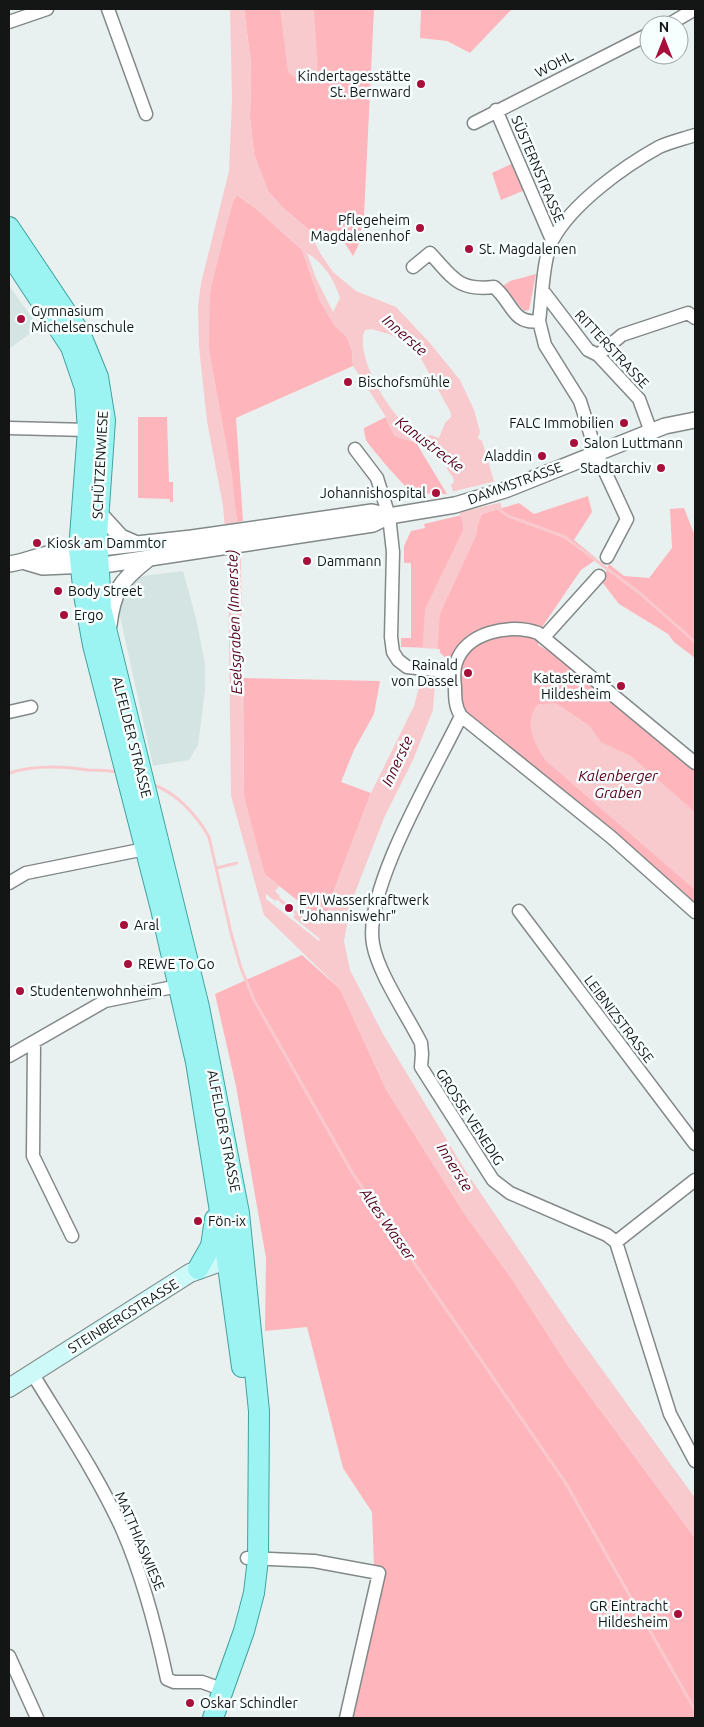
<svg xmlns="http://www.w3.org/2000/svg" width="704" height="1727" font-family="Ubuntu,sans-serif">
<rect width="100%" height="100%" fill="#e9f1f0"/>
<path fill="#d3e4e3" d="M 9,286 L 39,327 L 9,349 Z
M 183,571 L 196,619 L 205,663 L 205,691 L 198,745 L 189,760 L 153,766 L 118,607 L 131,582 L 143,576 Z"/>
<path fill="#feb5bb" d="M 244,9 L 374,9 L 364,216 L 358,246 L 353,256 L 344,242 L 325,232 L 309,230 L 282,207 L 268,191 L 254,154 L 250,117 L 251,64 Z
M 421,9 L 512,9 L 470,53 L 447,41 L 420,38 Z
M 513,163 L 525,190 L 501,200 L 492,173 Z
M 237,195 L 259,211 L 302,250 L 320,301 L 335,326 L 347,337 L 352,351 L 353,366 L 236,418 L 243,521 L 237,522 C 228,447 201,369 210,293 C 214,262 226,230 233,201 Z
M 536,274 L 529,310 L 524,311 L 503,286 L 510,281 Z
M 138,417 L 167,417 L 169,482 L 173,482 L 173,502 L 170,502 L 170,499 L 138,498 Z
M 386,417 C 392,434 397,438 415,441 L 447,494 C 439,493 417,495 412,492 C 406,489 369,446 366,440 C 365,436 364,432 364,428 Z
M 588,496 L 592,512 L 574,540 L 597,559 L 581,570 L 542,627 L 538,645 L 569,663 L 695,769 L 695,909 L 462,715 L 450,662 L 435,648 L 401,647 L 401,638 L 411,638 L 411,563 L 404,563 L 404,546 L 411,531 L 425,528 L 424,524 L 462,515 L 464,532 L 458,542 L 476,536 L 477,526 L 482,514 L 519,503 L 534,514 Z
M 684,508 L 695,536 L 695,658 L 674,642 L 668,634 L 619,604 L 602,582 L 609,564 L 624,576 L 649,578 L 672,548 L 670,509 Z
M 243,678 L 380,681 L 374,714 L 354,750 L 341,782 L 371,793 L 331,898 L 323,926 L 305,912 L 306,907 L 265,875 L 253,834 L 244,796 Z
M 302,955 L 340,989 L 387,1091 L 466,1216 L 512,1279 L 570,1369 L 695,1538 L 695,1718 L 353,1718 L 366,1664 L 374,1567 L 372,1512 L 343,1468 L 307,1327 L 265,1331 L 266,1258 L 236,1086 L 215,994 Z"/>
<path fill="#f8cacd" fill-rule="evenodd" d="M 230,9 L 244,9 L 251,64 L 250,117 L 254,154 L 268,191 L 282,207 L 309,230 L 320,253 L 333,272 L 356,291 L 396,307 L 429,342 L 460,380 L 474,410 L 480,432 L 478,438 L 482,441 L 502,508 L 482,514 L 477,526 L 476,536 L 440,614 L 433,710 L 413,760 L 384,818 L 351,903 L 344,941 L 350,970 L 383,1034 L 465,1170 L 570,1325 L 695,1498 L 695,1538 L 570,1369 L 512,1279 L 466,1216 L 387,1091 L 340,989 L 264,915 L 231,796 L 228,561 L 223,506 L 207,421 L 199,347 L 198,307 L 201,283 L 229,171 L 232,98 ZM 237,195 L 259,211 L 302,250 L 320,301 L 335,326 L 347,337 L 352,351 L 353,366 L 386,417 L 394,436 C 409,443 429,442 441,457 C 446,464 447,471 453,477 L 454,482 L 451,485 L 464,528 L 425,609 L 420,684 L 414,706 L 371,793 L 331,898 L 323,926 L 312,921 L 299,911 L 293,917 L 320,939 L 319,941 L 266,899 L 266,894 L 275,901 L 280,896 L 275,891 L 279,887 L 275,881 L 269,879 L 265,875 L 244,796 L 241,563 L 232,475 L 209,349 L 210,292 L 233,201 ZM 307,253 C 323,262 335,281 340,298 L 333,312 L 316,278 ZM 371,329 L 389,334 L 414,346 L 451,413 L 451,417 L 445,423 L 439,438 L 431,435 C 405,445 351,357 365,330 Z
M 280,9 L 314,9 L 318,71 L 312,79 L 298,80 L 288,72 Z
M 556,703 L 590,726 L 601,742 L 631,756 L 695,812 L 695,890 L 546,761 C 534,745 523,721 538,704 Z"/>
<path fill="#e9f1f0" d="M 496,481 L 502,502 L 458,513 L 451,492 Z
M 420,648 L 440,649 L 438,682 L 418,681 Z"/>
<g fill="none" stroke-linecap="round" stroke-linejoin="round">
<path stroke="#f8cacd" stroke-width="3" d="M 497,508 L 508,516 L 565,537 L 642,595 L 695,642
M 9,773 C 34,765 62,766 88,770 C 99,771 107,769 119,773
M 151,784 C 176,792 196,814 209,837 L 231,933 L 241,968 L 254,1000 L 353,1174 L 565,1482 L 695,1710
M 217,868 L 237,863
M 275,896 L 300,916"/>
<defs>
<path id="minor" d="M 108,9 L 146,114
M 9,22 L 47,9
M 668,25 L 695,9
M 496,110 L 552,240
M 474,123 L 649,34
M 413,267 L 430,253 C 453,278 458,291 494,287 C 512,301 512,325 539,321 L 545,345 L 580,401 L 596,452 L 627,519 L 607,557
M 543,291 L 588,350 L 598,355 L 639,399 L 651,432
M 539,321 C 542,300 543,256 553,239 C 573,203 623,167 659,147 C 670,142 683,139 695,135
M 598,355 L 622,335 L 688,313 L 695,318
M 9,428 L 88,430
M 355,449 L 377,478 L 389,516 L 393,552 L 391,637 L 393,652 L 398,660 L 407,667 L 454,672
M 544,637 L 599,576
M 9,712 L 31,707
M 461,716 C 436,769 363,889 373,944 C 378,973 407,1015 421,1043 L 422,1054 L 421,1067 L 493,1180 L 510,1193 L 607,1235 L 616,1242 L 670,1414 L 695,1461
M 695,763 L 538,633 C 510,623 466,632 456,663 C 453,671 454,679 455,687 C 455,697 455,707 461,716 L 611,837 L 695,912
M 9,883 L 26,873 L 145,849
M 519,911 L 695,1144
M 34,1042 L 33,1156 L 72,1236
M 9,1056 L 105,1001 L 178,986
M 616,1242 L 695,1180
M 32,1373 C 63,1424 97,1474 122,1529 C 143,1577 156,1627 167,1679 L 174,1682 L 202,1682 L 224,1690
M 247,1558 L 314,1561 L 379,1573 L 346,1718
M 9,1656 L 37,1718"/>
<path id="tertiary" d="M 98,512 L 121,537 L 137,544
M 26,562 L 43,567 L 110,564 L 373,524 L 389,516 L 455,505 L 505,490 L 665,426 L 695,420
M 9,564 C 25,562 38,555 54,553 L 192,538 L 372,512 L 389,516
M 109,625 C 113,592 120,581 147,560"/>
<path id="secondary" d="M 9,1388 L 190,1273 L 215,1264 L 240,1259"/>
<path id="primary" d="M 9,227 L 80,333 L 98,377 L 105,420 L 97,536 L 101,608 L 199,1007 L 239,1213 L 259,1411 L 258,1559 L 254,1593 L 244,1631 L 213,1718
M 9,253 L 71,347 L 85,388 L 88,430 L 79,550 L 84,595 L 93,645 L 161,909 L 196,1062 L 223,1230 L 242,1367
M 198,1269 L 211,1246 L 215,1219"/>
</defs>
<use href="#minor" stroke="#828988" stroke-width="15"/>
<use href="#tertiary" stroke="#828988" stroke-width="18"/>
<use href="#secondary" stroke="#828988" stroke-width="20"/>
<use href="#primary" stroke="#41a29f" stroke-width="22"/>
<use href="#minor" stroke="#fff" stroke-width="12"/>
<use href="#tertiary" stroke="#fff" stroke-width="15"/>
<use href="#secondary" stroke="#cdfaf8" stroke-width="18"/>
<use href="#primary" stroke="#9bf4f2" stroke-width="20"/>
</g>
<g fill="#a8103c" stroke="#f7fefe" stroke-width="2">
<circle cx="421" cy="84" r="5"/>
<circle cx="420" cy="228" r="5"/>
<circle cx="469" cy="249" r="5"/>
<circle cx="21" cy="319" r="5"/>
<circle cx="348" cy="382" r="5"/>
<circle cx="624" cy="423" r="5"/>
<circle cx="574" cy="443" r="5"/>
<circle cx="542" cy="456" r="5"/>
<circle cx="661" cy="468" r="5"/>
<circle cx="436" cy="493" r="5"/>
<circle cx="37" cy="543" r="5"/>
<circle cx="307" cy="561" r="5"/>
<circle cx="58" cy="591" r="5"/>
<circle cx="64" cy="615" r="5"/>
<circle cx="468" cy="673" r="5"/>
<circle cx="621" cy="686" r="5"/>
<circle cx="289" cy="908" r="5"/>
<circle cx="124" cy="925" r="5"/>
<circle cx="128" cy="964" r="5"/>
<circle cx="20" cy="991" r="5"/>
<circle cx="198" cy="1221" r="5"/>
<circle cx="678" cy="1614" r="5"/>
<circle cx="190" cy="1703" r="5"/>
</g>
<g text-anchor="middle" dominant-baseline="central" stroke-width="5" stroke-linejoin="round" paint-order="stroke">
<g font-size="14" fill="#141616" stroke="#f7fefe">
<text transform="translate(554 64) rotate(-27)">WOHL</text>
<text transform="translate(538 169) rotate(67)">SÜSTERNSTRASSE</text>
<text transform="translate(612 349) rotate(47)">RITTERSTRASSE</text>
<text transform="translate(100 465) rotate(-87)">SCHÜTZENWIESE</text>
<text transform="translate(515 483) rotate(-20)">DAMMSTRASSE</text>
<text transform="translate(132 737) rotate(76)">ALFELDER STRASSE</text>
<text transform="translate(619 1019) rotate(53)">LEIBNIZSTRASSE</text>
<text transform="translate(470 1117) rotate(57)">GROSSE VENEDIG</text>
<text transform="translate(224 1131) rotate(79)">ALFELDER STRASSE</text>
<text transform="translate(123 1316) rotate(-32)">STEINBERGSTRASSE</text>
<text transform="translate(140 1541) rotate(67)">MATTHIASWIESE</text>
</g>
<g font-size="14" fill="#141616" stroke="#f7fefe" text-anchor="start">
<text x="411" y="76" text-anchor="end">Kindertagesstätte<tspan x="411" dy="16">St. Bernward</tspan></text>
<text x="410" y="220" text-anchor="end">Pflegeheim<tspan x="410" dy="16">Magdalenenhof</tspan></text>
<text x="479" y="249">St. Magdalenen</text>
<text x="31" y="311">Gymnasium<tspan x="31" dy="16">Michelsenschule</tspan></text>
<text x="358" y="382">Bischofsmühle</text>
<text x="614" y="423" text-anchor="end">FALC Immobilien</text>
<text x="584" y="443">Salon Luttmann</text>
<text x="532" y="456" text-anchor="end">Aladdin</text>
<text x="651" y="468" text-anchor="end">Stadtarchiv</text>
<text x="426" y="493" text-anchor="end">Johannishospital</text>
<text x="47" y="543">Kiosk am Dammtor</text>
<text x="317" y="561">Dammann</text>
<text x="68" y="591">Body Street</text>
<text x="74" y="615">Ergo</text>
<text x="458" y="665" text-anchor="end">Rainald<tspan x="458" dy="16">von Dassel</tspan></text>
<text x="611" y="678" text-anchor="end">Katasteramt<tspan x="611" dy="16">Hildesheim</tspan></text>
<text x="299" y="900">EVI Wasserkraftwerk<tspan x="299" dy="16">"Johanniswehr"</tspan></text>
<text x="134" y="925">Aral</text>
<text x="138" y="964">REWE To Go</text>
<text x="30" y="991">Studentenwohnheim</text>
<text x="208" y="1221">Fön-ix</text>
<text x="668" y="1606" text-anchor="end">GR Eintracht<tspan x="668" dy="16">Hildesheim</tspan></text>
<text x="200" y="1703">Oskar Schindler</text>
</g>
<g font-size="15" font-style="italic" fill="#570019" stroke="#f7fefe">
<text transform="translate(405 335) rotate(41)">Innerste</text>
<text transform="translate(430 444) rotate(37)">Kanustrecke</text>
<text transform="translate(234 622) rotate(-92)">Eselsgraben (Innerste)</text>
<text transform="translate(397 761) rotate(-65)">Innerste</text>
<text x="618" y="775">Kalenberger<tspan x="618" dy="17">Graben</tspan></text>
<text transform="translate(455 1167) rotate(58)">Innerste</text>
<text transform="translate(388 1224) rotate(55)">Altes Wasser</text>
</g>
</g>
<rect width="704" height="1727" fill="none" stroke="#141616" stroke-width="20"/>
<g transform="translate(664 40)"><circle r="24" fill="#f7fefe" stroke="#9ca1a1"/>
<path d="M0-4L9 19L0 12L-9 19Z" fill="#a8103c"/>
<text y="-8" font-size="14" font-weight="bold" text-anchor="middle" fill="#141616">N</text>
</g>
</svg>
